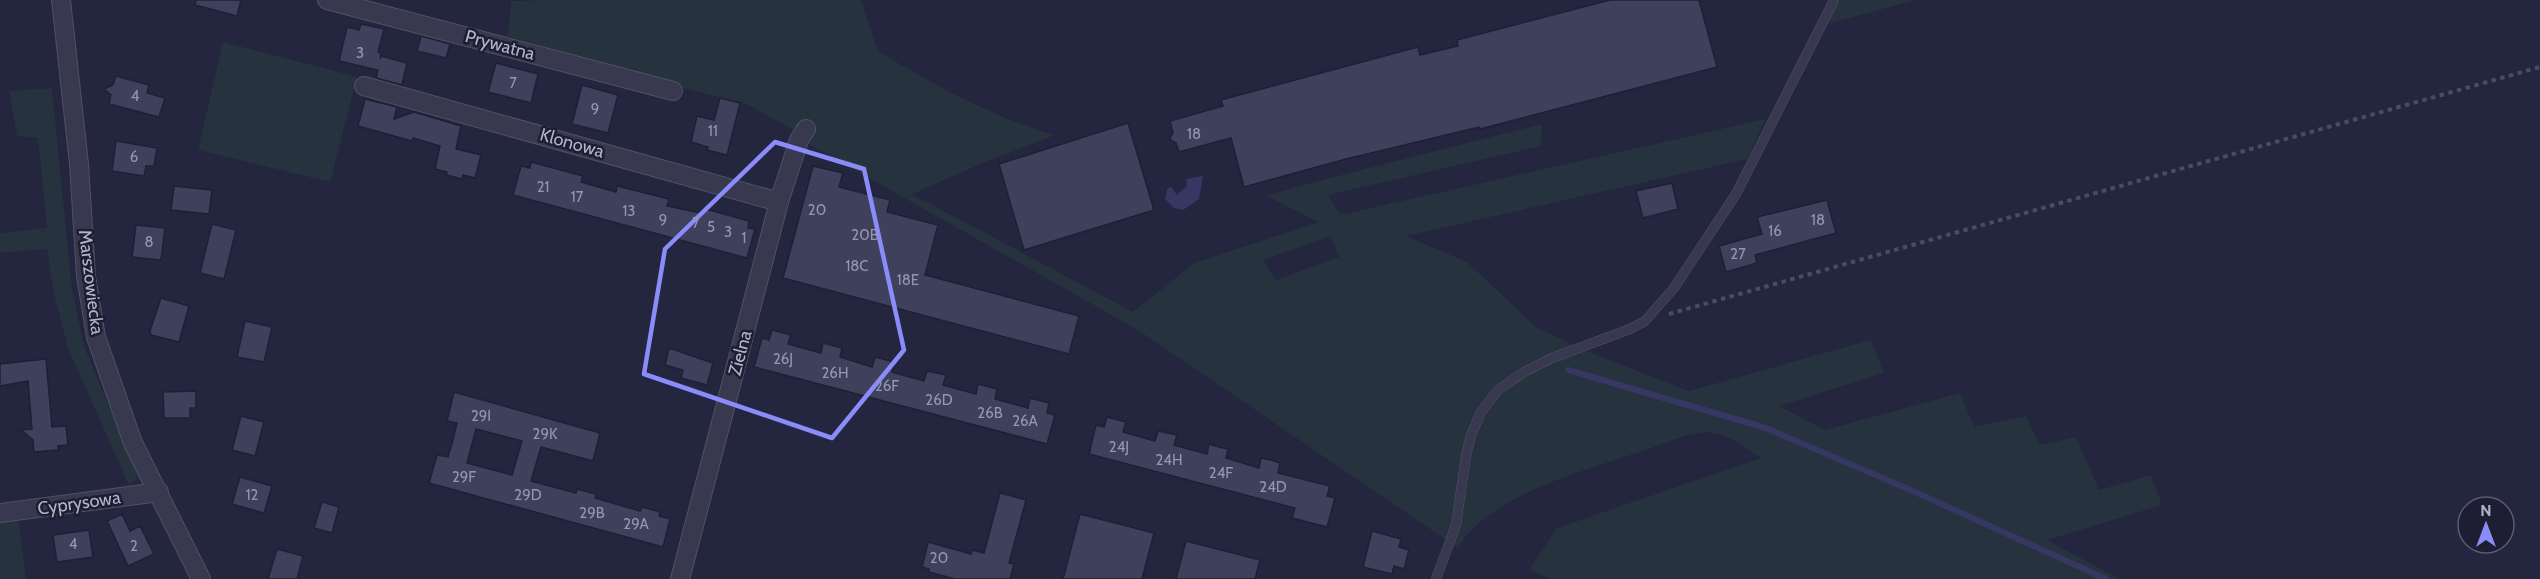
<svg xmlns="http://www.w3.org/2000/svg" width="2540" height="579" font-family="Cabin,sans-serif">
<rect width="100%" height="100%" fill="#24253e"/>
<path fill="#26333f" fill-rule="evenodd" d="M 545,0 L 861,0 L 878,51 C 934,85 992,117 1055,135 L 983,163 L 912,194 L 1133,312 L 1194,263 L 1319,222 L 1266,196 L 1322,180 L 1542,124 L 1541,146 L 1328,195 L 1340,215 L 1766,119 L 1747,159 L 1406,236 L 1467,262 L 1536,327 L 1581,349 L 1689,391 L 1871,340 L 1884,373 L 1779,406 L 1825,430 L 1960,393 L 1974,427 L 2026,416 L 2040,445 L 2076,437 L 2099,490 L 2151,475 L 2162,505 L 2047,540 L 2120,579 L 1552,579 L 1529,570 L 1557,528 L 1761,458 C 1746,448 1731,436 1713,433 C 1696,429 1663,444 1646,450 C 1590,469 1489,494 1458,548 L 1138,330 L 809,144 L 811,140 L 745,103 L 694,91 L 508,36 L 511,1 ZM 1331,236 L 1339,257 L 1276,280 L 1263,260 Z
M 1838,0 L 1916,0 L 1827,24 Z
M 223,42 L 357,77 L 330,182 L 198,150 Z
M 52,88 L 72,289 L 84,346 L 138,477 L 129,485 L 68,348 L 54,294 L 47,249 L 0,253 L 0,233 L 47,228 L 38,138 L 17,136 L 9,91 Z
M 18,517 L 26,579 L 0,579 L 0,520 Z"/>
<path fill="#363863" d="M 1203,176 L 1199,199 L 1183,210 L 1174,208 L 1165,199 L 1167,189 L 1171,187 L 1177,195 L 1187,186 L 1186,179 Z"/>
<g fill="none" stroke-linecap="round" stroke-linejoin="round">
<path stroke="#363863" stroke-width="6" d="M 1568,370 L 1766,428 L 1913,491 L 2106,579"/>
</g>
<path fill="#3e405c" stroke="#1f2035" stroke-width="1.5" fill-rule="evenodd" d="M 196,0 L 241,0 L 237,16 L 195,5 Z
M 1610,0 L 1699,0 L 1717,67 L 1480,129 L 1479,127 L 1346,159 L 1244,187 L 1231,138 L 1179,152 L 1176,143 L 1169,139 L 1173,133 L 1170,121 L 1223,106 L 1221,100 L 1418,47 L 1420,55 L 1458,46 L 1457,40 Z
M 361,24 L 384,29 L 378,52 L 381,53 L 380,59 L 381,56 L 407,63 L 402,85 L 376,78 L 378,70 L 339,61 L 347,27 L 359,30 Z
M 421,36 L 450,44 L 446,58 L 417,51 Z
M 496,63 L 538,74 L 531,103 L 488,92 Z
M 116,76 L 149,85 L 147,93 L 165,98 L 159,117 L 109,104 L 111,95 L 104,89 L 113,85 Z
M 582,85 L 618,95 L 608,133 L 572,124 Z
M 720,98 L 740,103 L 727,155 L 707,150 L 708,147 L 691,142 L 697,116 L 714,120 Z
M 365,99 L 397,107 L 394,119 L 414,112 L 461,126 L 456,149 L 481,155 L 475,178 L 463,175 L 462,179 L 446,175 L 447,172 L 435,169 L 440,146 L 413,138 L 412,141 L 358,126 Z
M 1128,123 L 1154,210 L 1024,250 L 999,164 Z
M 116,141 L 157,148 L 154,166 L 146,166 L 144,176 L 112,171 Z
M 531,162 L 583,176 L 581,182 L 616,192 L 617,186 L 669,199 L 667,206 L 700,213 L 702,208 L 749,221 L 748,228 L 755,229 L 747,258 L 513,195 L 521,166 L 530,168 Z
M 813,166 L 843,173 L 839,187 L 890,200 L 887,212 L 938,225 L 925,275 L 1079,316 L 1069,354 L 783,278 Z
M 1672,183 L 1678,209 L 1643,218 L 1636,191 Z
M 174,186 L 212,190 L 209,214 L 171,210 Z
M 1827,200 L 1836,233 L 1755,255 L 1757,263 L 1726,272 L 1719,246 L 1762,234 L 1757,217 Z
M 212,224 L 236,230 L 224,279 L 200,273 Z
M 136,225 L 165,228 L 161,260 L 132,257 Z
M 161,298 L 189,306 L 179,342 L 151,335 L 150,331 Z
M 245,321 L 272,327 L 264,362 L 237,357 Z
M 772,330 L 791,335 L 788,344 L 821,353 L 823,343 L 842,348 L 840,357 L 872,367 L 875,357 L 894,362 L 892,372 L 924,381 L 927,371 L 946,375 L 943,385 L 976,394 L 978,384 L 997,389 L 995,399 L 1028,408 L 1030,398 L 1049,403 L 1047,413 L 1055,415 L 1047,444 L 754,367 L 762,338 L 769,340 Z
M 669,348 L 713,363 L 707,385 L 681,378 L 683,370 L 665,365 Z
M 46,359 L 52,427 L 66,426 L 68,445 L 58,446 L 58,450 L 34,452 L 33,440 L 21,430 L 32,429 L 28,381 L 0,386 L 0,364 Z
M 196,391 L 196,408 L 190,408 L 190,418 L 164,418 L 163,392 Z
M 454,392 L 600,433 L 593,461 L 541,447 L 531,481 L 576,493 L 577,489 L 596,494 L 595,498 L 640,511 L 642,507 L 660,512 L 659,516 L 670,519 L 663,547 L 429,483 L 437,455 L 448,457 L 453,440 L 457,423 L 447,421 ZM 476,429 L 522,441 L 512,475 L 467,463 Z
M 241,416 L 264,422 L 255,456 L 232,450 Z
M 1107,417 L 1126,422 L 1123,432 L 1155,441 L 1158,431 L 1177,435 L 1174,445 L 1207,454 L 1209,444 L 1219,447 L 1228,449 L 1226,458 L 1259,468 L 1261,458 L 1271,460 L 1280,463 L 1278,473 L 1330,486 L 1327,496 L 1335,498 L 1327,527 L 1292,518 L 1295,508 L 1089,454 L 1096,425 L 1104,427 Z
M 240,477 L 272,486 L 264,513 L 232,504 Z
M 1000,493 L 1026,500 L 1009,563 L 1014,564 L 1010,579 L 955,579 L 929,572 L 929,569 L 922,567 L 928,542 L 971,554 L 972,550 L 984,553 Z
M 322,502 L 339,507 L 332,533 L 314,528 Z
M 122,514 L 130,531 L 140,526 L 154,554 L 128,566 L 107,521 Z
M 1080,514 L 1154,533 L 1142,579 L 1063,579 Z
M 89,530 L 93,557 L 57,562 L 53,535 Z
M 1372,531 L 1401,539 L 1399,547 L 1409,550 L 1404,569 L 1394,566 L 1392,574 L 1363,567 Z
M 1186,541 L 1260,560 L 1255,579 L 1176,579 Z
M 277,549 L 303,556 L 297,579 L 268,579 Z"/>
<g fill="none" stroke-linecap="round" stroke-linejoin="round">
<defs>
<path id="service" d="M 1436,579 L 1456,525 L 1466,456 L 1471,435 L 1481,412 L 1498,390 L 1524,372 L 1552,358 L 1630,329 L 1645,321 L 1674,288 L 1736,194 L 1834,0"/>
<path id="minor" d="M 327,0 L 673,91
M 364,86 L 779,202
M 0,513 L 159,492
M 680,579 L 779,202 L 799,140 L 806,129"/>
<path id="tertiary" d="M 61,0 L 79,164 L 86,276 L 96,337 L 133,443 L 201,579"/>
</defs>
<use href="#service" stroke="#505166" stroke-width="10"/>
<use href="#minor" stroke="#505166" stroke-width="20"/>
<use href="#tertiary" stroke="#505166" stroke-width="20"/>
<path stroke="#44505c" stroke-width="4" stroke-dasharray="4.5 4.5" stroke-linecap="butt" d="M 1669,314 L 2540,67"/>
<use href="#service" stroke="#38394e" stroke-width="9"/>
<use href="#minor" stroke="#38394e" stroke-width="18"/>
<use href="#tertiary" stroke="#38394e" stroke-width="18"/>
</g>
<path fill="none" stroke="#898cf9" stroke-width="4.5" stroke-linejoin="round" d="M 775,142 L 864,169 L 904,350 L 832,438 L 644,374 L 665,249 Z"/>
<g text-anchor="middle" dominant-baseline="central" stroke-width="5" stroke-linejoin="round" paint-order="stroke">
<g font-size="15" fill="#9697ae">
<text x="360" y="53">3</text>
<text x="513" y="83">7</text>
<text x="135" y="96">4</text>
<text x="595" y="109">9</text>
<text x="713" y="131">11</text>
<text x="1194" y="134">18</text>
<text x="134" y="157">6</text>
<text x="543" y="187">21</text>
<text x="577" y="197">17</text>
<text x="817" y="210">20</text>
<text x="629" y="211">13</text>
<text x="663" y="220">9</text>
<text x="1818" y="220">18</text>
<text x="696" y="223">7</text>
<text x="711" y="227">5</text>
<text x="1775" y="231">16</text>
<text x="728" y="232">3</text>
<text x="865" y="235">20B</text>
<text x="744" y="238">1</text>
<text x="149" y="242">8</text>
<text x="1738" y="254">27</text>
<text x="857" y="266">18C</text>
<text x="908" y="280">18E</text>
<text x="783" y="359">26J</text>
<text x="835" y="373">26H</text>
<text x="887" y="386">26F</text>
<text x="939" y="400">26D</text>
<text x="990" y="413">26B</text>
<text x="481" y="416">29I</text>
<text x="1025" y="421">26A</text>
<text x="545" y="434">29K</text>
<text x="1119" y="447">24J</text>
<text x="1169" y="460">24H</text>
<text x="1221" y="473">24F</text>
<text x="464" y="477">29F</text>
<text x="1273" y="487">24D</text>
<text x="252" y="495">12</text>
<text x="528" y="495">29D</text>
<text x="592" y="513">29B</text>
<text x="636" y="524">29A</text>
<text x="73" y="544">4</text>
<text x="134" y="546">2</text>
<text x="939" y="558">20</text>
</g>
<g font-size="18" fill="#b4b4c9" stroke="#1d1e33">
<text transform="translate(500 45) rotate(15)">Prywatna</text>
<text transform="translate(572 143) rotate(16)">Klonowa</text>
<text transform="translate(91 282) rotate(83)">Marszowiecka</text>
<text transform="translate(740 353) rotate(-75)">Zielna</text>
<text transform="translate(79 503) rotate(-8)">Cyprysowa</text>
</g>
</g>
<g transform="translate(2486 525)"><circle r="28" fill="#1d1e33" stroke="#595a6f" stroke-width="1.5"/>
<path d="M0-4.5L10 22L0 15L-10 22Z" fill="#898cf9"/>
<text y="-9" font-size="16" font-weight="bold" text-anchor="middle" fill="#b4b4c9">N</text>
</g>
</svg>
